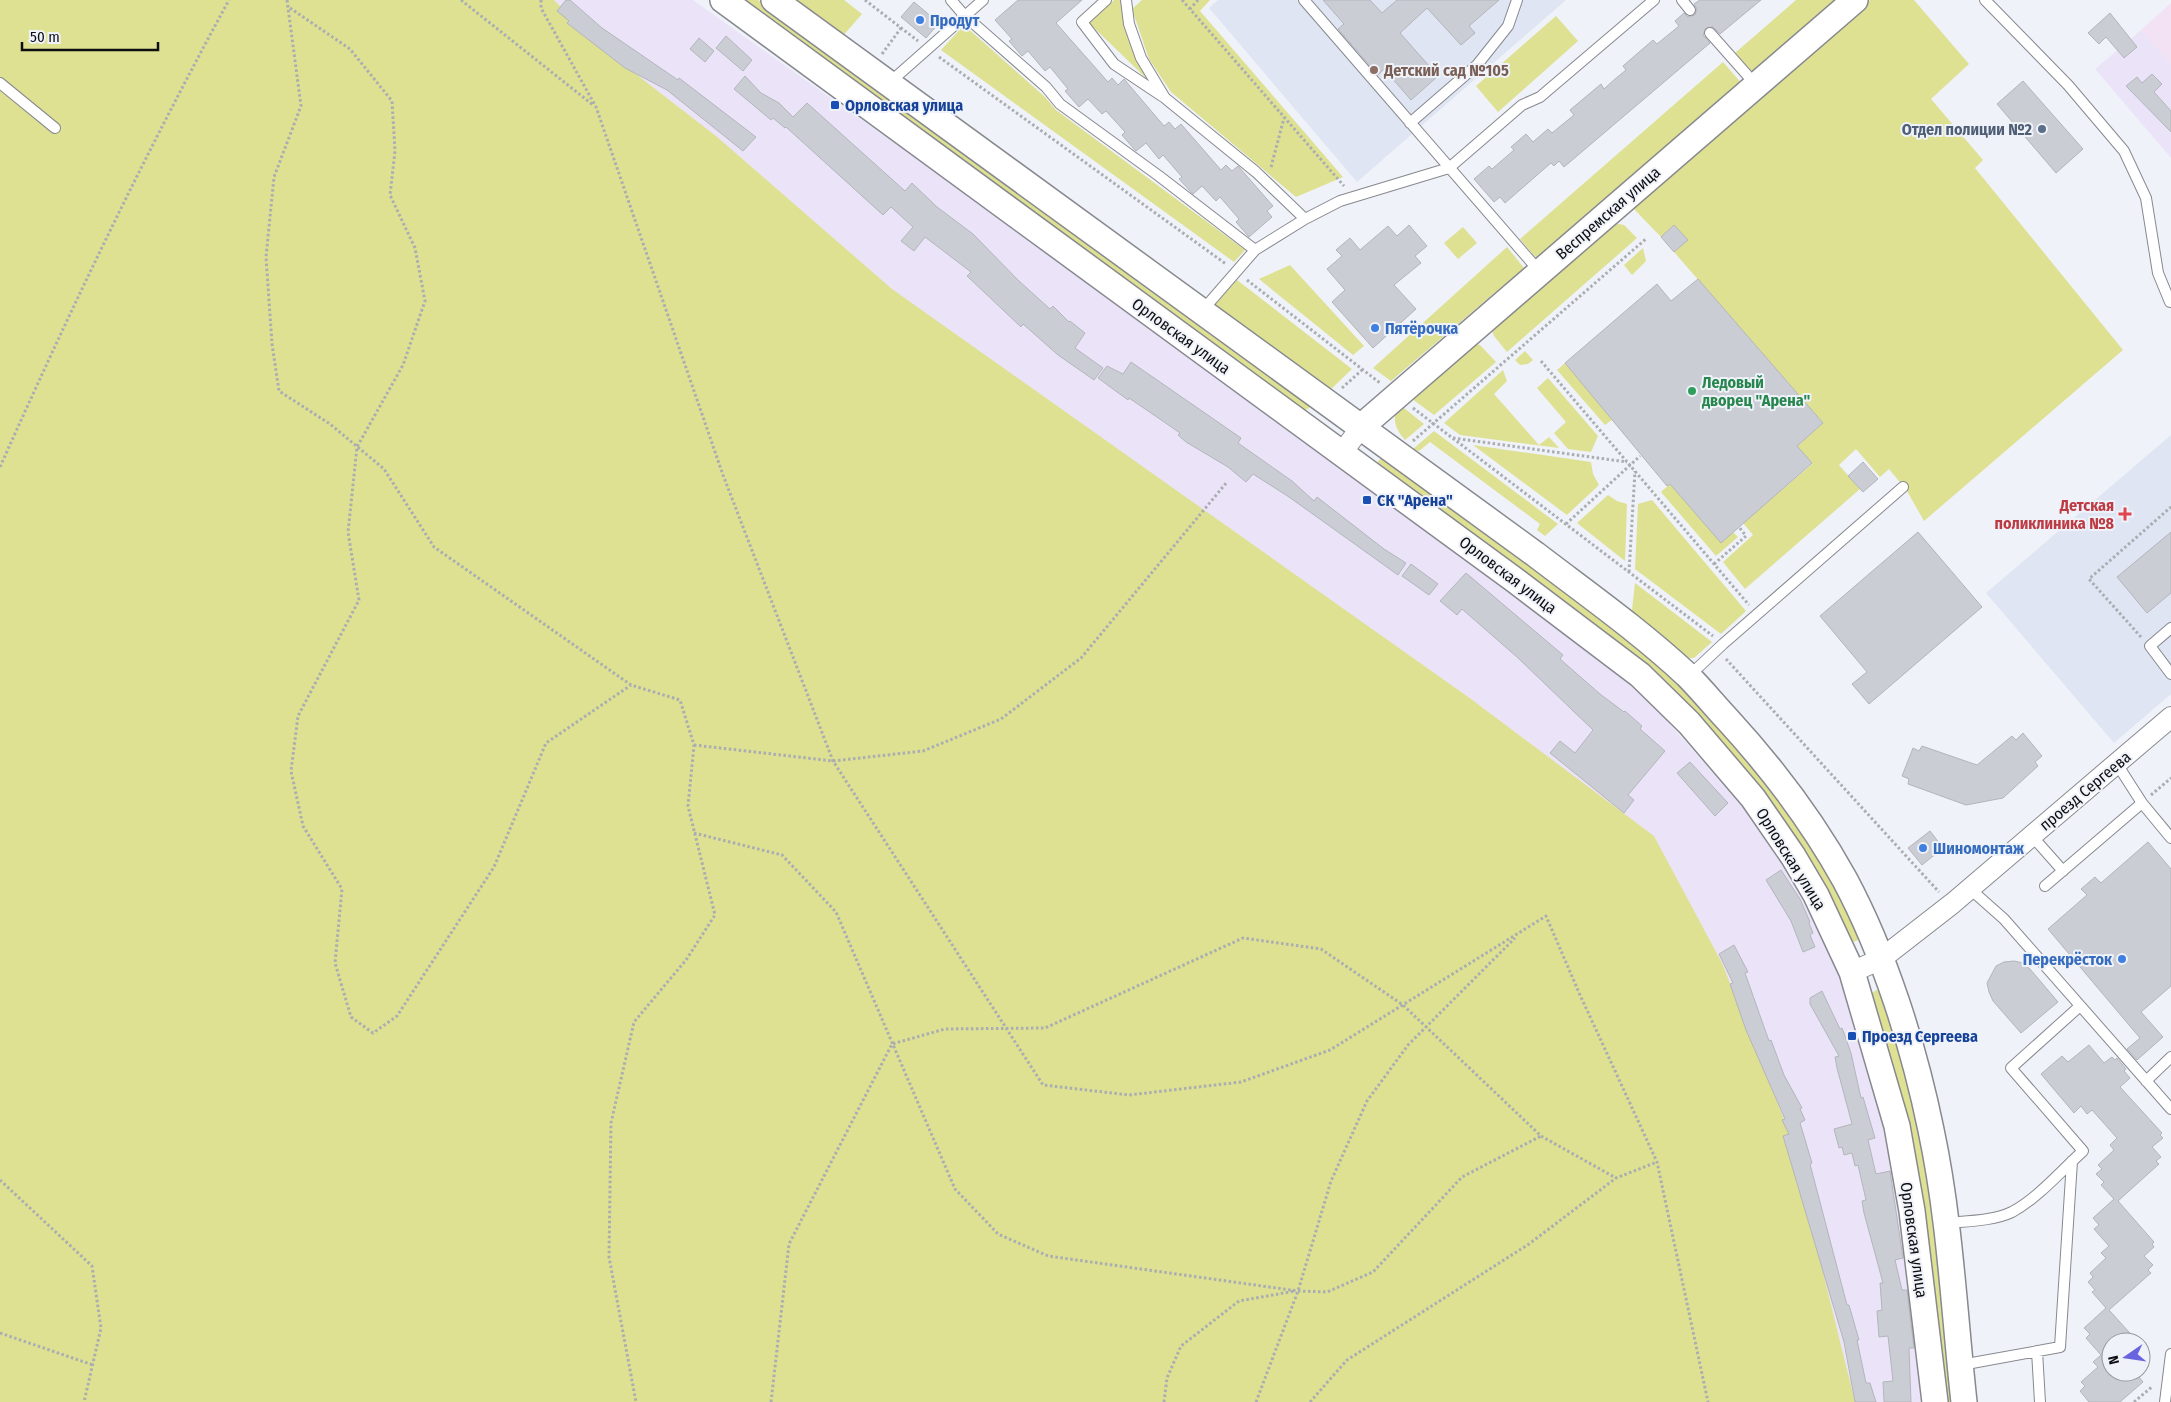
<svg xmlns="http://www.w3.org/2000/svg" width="2171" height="1402" font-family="'Fira Sans Condensed',sans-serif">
<rect width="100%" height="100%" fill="#eff2f9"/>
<path fill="#f2e2f4" d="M 2171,3 L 2171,64 L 2141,30 Z"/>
<path fill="#ebe4f9" d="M 554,0 L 693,0 L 1328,452 L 1637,687 L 1757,823 L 1804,896 L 1840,971 L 1886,1133 L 1905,1238 L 1926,1402 L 1826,1402 L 800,261 Z
M 2141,30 L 2171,64 L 2171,158 L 2095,69 Z"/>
<path fill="#dfe5f2" d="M 1218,0 L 1566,0 L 1357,182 L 1209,8 Z
M 2171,435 L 2171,694 L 2114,743 L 1986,593 Z"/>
<path fill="#dee191" d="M 0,0 L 554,0 L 597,44 L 716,136 L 892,289 L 1471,699 L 1654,836 L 1722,963 L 1787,1127 L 1855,1402 L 0,1402 Z
M 737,0 L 758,0 L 1307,399 L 1310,404 L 1309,408 L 1304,411 Z
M 789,0 L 844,0 L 862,14 L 841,38 Z
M 1114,0 L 1121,0 L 1127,33 L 1149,81 L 1089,23 Z
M 1142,0 L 1210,0 L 1200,11 L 1343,177 L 1296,197 L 1171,92 L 1149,59 L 1132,9 Z
M 1796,0 L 1844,0 L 1756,76 L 1735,53 Z
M 1870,0 L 1914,0 L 1969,64 L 1931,99 L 1983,160 L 1975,168 L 2123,350 L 1924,521 L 1907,491 L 1889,469 L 1880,477 L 1856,449 L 1839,465 L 1860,489 L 1745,589 L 1723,562 L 1753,535 L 1743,523 L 1812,464 L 1797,446 L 1823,423 L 1674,252 L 1687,239 L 1674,225 L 1661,237 L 1632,207 Z
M 1556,16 L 1578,41 L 1498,112 L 1476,86 Z
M 964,25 L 1045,97 L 1056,110 L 1245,250 L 1234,262 L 941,50 Z
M 1723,62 L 1743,85 L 1537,259 L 1520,239 Z
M 1613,223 L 1624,225 L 1637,238 L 1507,352 L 1494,336 L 1491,329 Z
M 1463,227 L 1477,243 L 1458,259 L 1444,243 Z
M 1507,247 L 1524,268 L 1391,381 L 1373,368 Z
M 1643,248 L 1646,261 L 1632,275 L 1624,265 Z
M 1290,265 L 1364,346 L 1353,355 L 1259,279 Z
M 1237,280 L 1352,369 L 1326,394 L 1211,309 Z
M 1475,344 L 1480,345 L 1496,362 L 1434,415 L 1408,396 Z
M 1525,351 L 1533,360 L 1528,364 L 1520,365 L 1515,360 Z
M 1565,363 L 1613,419 L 1605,425 L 1557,370 Z
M 1503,370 L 1507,381 L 1494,394 L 1539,445 L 1549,437 L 1559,448 L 1460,435 L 1444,423 Z
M 1548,378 L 1598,436 L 1591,452 L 1568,449 L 1554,433 L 1566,422 L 1537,388 Z
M 1399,404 L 1424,424 L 1405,440 C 1395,429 1391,418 1399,404 Z
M 1434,431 L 1558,524 L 1545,536 L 1537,530 L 1540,524 L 1430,442 L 1419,451 L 1413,449 Z
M 1473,445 L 1591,462 L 1593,474 L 1599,485 L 1567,515 Z
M 1382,458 L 1384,458 L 1555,581 L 1674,675 L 1754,760 L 1828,869 L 1861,939 L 1853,942 L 1850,940 L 1744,769 L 1378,466 L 1378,461 Z
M 1670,484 L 1733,532 L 1738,537 L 1716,556 L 1661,492 Z
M 1608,495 L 1617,501 L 1627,504 L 1625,561 L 1577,523 Z
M 1652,500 L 1746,611 L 1721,634 L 1635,569 L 1638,504 Z
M 1635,583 L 1712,642 L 1694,658 L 1684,658 L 1636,616 L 1632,610 Z
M 1876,990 L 1881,991 L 1903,1061 L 1928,1169 L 1954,1402 L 1943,1402 L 1871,994 Z"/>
<path fill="#cacdd4" stroke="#b3b5bc" d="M 566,0 L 570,0 L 602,28 L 678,80 L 679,78 L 756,137 L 743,151 L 667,90 L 625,68 L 567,23 L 569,21 L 557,11 Z
M 1018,0 L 1082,0 L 1056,23 L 1108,82 L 1112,78 L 1118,85 L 1124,79 L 1164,126 L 1169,122 L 1175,129 L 1181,124 L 1221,170 L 1226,165 L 1232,171 L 1238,166 L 1273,206 L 1267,211 L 1272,217 L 1249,237 L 1236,222 L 1239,219 L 1220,197 L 1216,201 L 1202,186 L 1193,194 L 1179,179 L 1182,177 L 1163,155 L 1159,159 L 1146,143 L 1136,151 L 1134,149 L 1122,135 L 1125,132 L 1106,111 L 1102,114 L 1088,99 L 1079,107 L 1065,91 L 1068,89 L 1050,67 L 1045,71 L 1028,51 L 1022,56 L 1009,41 L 1012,39 L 995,20 Z
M 1323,0 L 1370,0 L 1382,13 L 1397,0 L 1499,0 L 1469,26 L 1475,33 L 1461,45 L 1427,8 L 1400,33 L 1438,76 L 1411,100 L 1384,69 L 1378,75 L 1338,29 L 1344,24 Z
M 1700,0 L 1761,0 L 1720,34 L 1713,27 L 1706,28 L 1703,35 L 1710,43 L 1564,167 L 1559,161 L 1554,166 L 1551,163 L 1505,203 L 1500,197 L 1494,202 L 1474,179 L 1489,166 L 1492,169 L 1514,150 L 1511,147 L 1526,134 L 1533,142 L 1548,129 L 1552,133 L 1574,115 L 1570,110 L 1601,84 L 1604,89 L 1615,79 L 1626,70 L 1623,66 L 1653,40 L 1657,44 L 1679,26 L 1675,21 L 1684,13 L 1688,17 L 1695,15 L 1697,9 L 1694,4 Z
M 914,2 L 939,23 L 926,38 L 901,17 Z
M 2110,13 L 2137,47 L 2124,58 L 2106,37 L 2099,44 L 2088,33 Z
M 726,36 L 752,60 L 743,71 L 716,48 Z
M 699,38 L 714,51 L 705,62 L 690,49 Z
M 2152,74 L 2162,84 L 2154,92 L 2171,111 L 2171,132 L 2126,86 L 2137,77 L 2142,83 Z
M 745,76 L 761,93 L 779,103 L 793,117 L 807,103 L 905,191 L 912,183 L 937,207 L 973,234 L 1019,281 L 1050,309 L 1053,306 L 1069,322 L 1070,321 L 1085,333 L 1075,348 L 1103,368 L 1094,380 L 1058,355 L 1023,324 L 1021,327 L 967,276 L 971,272 L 925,237 L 914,251 L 901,241 L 913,227 L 891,207 L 883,215 L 786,127 L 785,128 L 773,118 L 771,120 L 734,89 Z
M 2023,81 L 2083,149 L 2056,173 L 1997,104 Z
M 1409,225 L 1427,246 L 1415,256 L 1421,263 L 1394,285 L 1416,309 L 1373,348 L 1332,302 L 1345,290 L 1327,269 L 1342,256 L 1336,250 L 1350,238 L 1360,250 L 1388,226 L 1397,236 Z
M 1674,225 L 1688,240 L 1674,252 L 1661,237 Z
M 1698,279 L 1823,423 L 1797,446 L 1812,463 L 1721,543 L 1670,484 L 1667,486 L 1565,363 L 1657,284 L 1671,301 Z
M 1131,362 L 1241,438 L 1238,443 L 1292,481 L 1314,501 L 1317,497 L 1384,549 L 1406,563 L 1398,575 L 1289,497 L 1253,474 L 1246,482 L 1228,467 L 1186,442 L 1178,435 L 1180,433 L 1151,413 L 1129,398 L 1128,400 L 1098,378 L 1107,366 L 1123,374 Z
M 1863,462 L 1878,479 L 1863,492 L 1848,476 Z
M 1918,532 L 1982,607 L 1869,704 L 1852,684 L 1867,672 L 1820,616 Z
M 2171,532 L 2171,593 L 2147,613 L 2117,577 Z
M 1411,564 L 1438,584 L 1429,595 L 1402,576 Z
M 1466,573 L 1563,655 L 1560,659 L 1600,694 L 1624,712 L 1625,711 L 1642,726 L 1640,729 L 1665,751 L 1628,795 L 1634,800 L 1624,813 L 1550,753 L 1560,741 L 1575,753 L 1593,730 L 1517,657 L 1462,609 L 1457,615 L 1440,601 Z
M 2023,733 L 2042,756 L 2035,762 L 2038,766 L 2003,798 L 1966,805 L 1908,784 L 1909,779 L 1902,776 L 1913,748 L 1919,751 L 1922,746 L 1977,765 L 2012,736 L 2016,740 Z
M 1690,762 L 1728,803 L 1715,816 L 1677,773 Z
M 1930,831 L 1943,848 L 1922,865 L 1908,848 Z
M 2148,842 L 2171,869 L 2171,986 L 2141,1012 L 2163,1037 L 2137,1060 L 2127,1049 L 2140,1038 L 2048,929 L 2087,895 L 2081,889 L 2095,877 L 2101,883 Z
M 1781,870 L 1800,899 L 1810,922 L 1809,923 L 1813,933 L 1810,935 L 1815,947 L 1803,952 L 1791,921 L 1766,880 Z
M 1734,945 L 1748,972 L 1745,973 L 1769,1041 L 1771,1040 L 1784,1075 L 1802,1108 L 1800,1109 L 1805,1120 L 1800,1123 L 1812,1163 L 1810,1164 L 1847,1305 L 1849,1305 L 1859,1340 L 1857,1340 L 1866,1383 L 1870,1383 L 1876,1402 L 1855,1402 L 1844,1342 L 1783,1136 L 1789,1134 L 1782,1120 L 1785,1119 L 1746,1030 L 1730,984 L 1733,983 L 1719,954 Z
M 2014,961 L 2023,963 L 2030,969 L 2058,1002 L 2021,1033 L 1993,1001 L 1989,992 L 1987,983 L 1996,966 L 2004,962 Z
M 1822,991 L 1840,1029 L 1842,1028 L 1845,1036 L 1851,1053 L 1861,1098 L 1863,1097 L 1875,1138 L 1868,1140 L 1876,1174 L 1890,1171 L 1903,1258 L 1895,1260 L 1902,1290 L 1907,1290 L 1914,1348 L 1909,1348 L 1911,1402 L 1884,1402 L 1883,1382 L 1893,1381 L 1888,1336 L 1879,1337 L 1877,1311 L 1882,1310 L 1880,1283 L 1883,1283 L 1864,1213 L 1862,1201 L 1866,1200 L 1858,1165 L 1855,1166 L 1852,1153 L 1844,1155 L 1842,1147 L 1839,1148 L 1834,1129 L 1852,1124 L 1837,1068 L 1835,1057 L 1839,1056 L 1810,1004 L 1810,998 Z
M 2089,1045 L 2104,1063 L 2112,1057 L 2115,1060 L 2117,1058 L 2126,1069 L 2124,1071 L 2130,1078 L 2120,1087 L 2162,1133 L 2160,1135 L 2163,1138 L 2152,1147 L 2161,1157 L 2156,1161 L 2159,1164 L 2118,1201 L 2154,1242 L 2152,1244 L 2154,1247 L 2144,1256 L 2153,1265 L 2148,1270 L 2151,1273 L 2109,1310 L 2138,1342 L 2111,1342 L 2111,1372 L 2135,1372 L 2143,1382 L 2120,1402 L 2089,1402 L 2080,1391 L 2085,1386 L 2081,1382 L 2098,1367 L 2093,1362 L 2101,1355 L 2086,1338 L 2090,1334 L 2084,1328 L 2106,1308 L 2092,1292 L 2095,1290 L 2088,1282 L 2093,1277 L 2090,1273 L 2106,1258 L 2101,1253 L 2109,1246 L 2094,1229 L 2099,1225 L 2093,1218 L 2114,1199 L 2101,1185 L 2104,1182 L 2096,1174 L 2102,1169 L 2098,1165 L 2114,1150 L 2110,1145 L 2117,1138 L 2092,1110 L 2087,1114 L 2081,1106 L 2074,1113 L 2041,1074 L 2062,1056 L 2068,1062 Z"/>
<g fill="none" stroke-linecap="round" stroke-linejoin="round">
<defs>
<path id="service" d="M 951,0 L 964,15 L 1046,87 L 1060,104 L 1159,176 L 1255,250
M 1106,0 L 1082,22 L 1114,64 L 1162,96
M 1126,0 L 1129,24 L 1141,58 L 1165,98 L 1256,172 L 1305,219
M 1304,0 L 1540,272
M 1682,0 L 1690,10
M 1985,0 L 2068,85 L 2124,151 L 2146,198 L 2158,273 L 2170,302
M 1710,33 L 1756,85
M 0,83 L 55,128
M 889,83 L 983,0
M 1410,123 L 1477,65 L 1508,26 L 1517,0
M 1202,311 L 1255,250 L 1305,219 L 1340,201 L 1449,168 L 1522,105 L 1540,97 L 1654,0
M 2171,628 L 2150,646 L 2171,674
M 1689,676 L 1723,644 L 1903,487
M 2117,764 L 2142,803 L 2171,838
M 2032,836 L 2063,871
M 2045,886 L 2142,803
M 1969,888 L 2004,919 L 2171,1109
M 2146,1081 L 2171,1057
M 1946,1223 C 1967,1221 1993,1221 2012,1212 C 2038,1198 2061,1171 2083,1151 L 2011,1068 L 2080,1006
M 2037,1351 L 2040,1402
M 1961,1365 L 2060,1347 L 2072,1161
M 2165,1402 L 2171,1354"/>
<path id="minor" d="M 1341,454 L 1362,426
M 1852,972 L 1881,959 L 1953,903 L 2171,717"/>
<path id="tertiary" d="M 723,0 L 1516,581 L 1640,675 L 1689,723 L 1753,798 L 1793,856 L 1816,895 L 1852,972 L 1897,1126 L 1912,1211 L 1935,1402
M 774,0 L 1535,554 C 1586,593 1640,631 1687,675 C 1701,689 1714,705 1728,720 C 1772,768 1813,822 1845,880 C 1885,955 1914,1047 1931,1130 C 1950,1219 1954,1311 1964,1402
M 1362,426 L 1855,0"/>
</defs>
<use href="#service" stroke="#87898f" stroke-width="12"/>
<use href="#minor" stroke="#87898f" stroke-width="22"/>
<use href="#tertiary" stroke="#87898f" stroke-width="28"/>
<path stroke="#aaadb2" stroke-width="3" stroke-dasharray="2.5 2.5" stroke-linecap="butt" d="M 287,0 L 301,106 L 274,177 L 266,257 L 272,344 L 279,391 L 330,424 L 384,469 L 434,547 L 631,685 L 680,700 L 694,745 L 688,806 L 715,915 L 686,960 L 634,1022 L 611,1123 L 609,1257 L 636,1402
M 461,0 L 593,105
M 541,0 L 541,8 L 596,107 L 723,475 L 833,761 L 1043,1085 L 1129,1095 L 1241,1082 L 1330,1050 L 1546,916 L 1580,995 L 1657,1162 L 1708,1402
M 865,0 L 918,41
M 1182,0 L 1190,9
M 1198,0 L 1190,9 L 1344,186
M 290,8 L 350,49 L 392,101 L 395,151 L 390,195 L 415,248 L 425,301 L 403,365 L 357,447 L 348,532 L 359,600 L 298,716 L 291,771 L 303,826 L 342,889 L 335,963 L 351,1017 L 373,1033 L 397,1016 L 494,867 L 546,743 L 631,685
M 882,54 L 901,28
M 939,57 L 1226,264
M 1271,167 L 1284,118
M 1247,280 L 1380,383
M 1541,361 L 1749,605
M 1342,388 L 1362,370
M 1413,408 L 1713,636
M 1453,438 L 1627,462
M 1413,441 L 1647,238
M 0,467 C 71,308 146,152 229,0
M 1566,524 L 1640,456
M 1714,564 L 1746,536 L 1739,527
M 1629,572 L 1635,471
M 2141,637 L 2089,579 L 2171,507
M 1726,659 L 1939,892
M 694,745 L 833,761 L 923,751 L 1001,719 L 1081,658 L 1227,482
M 2151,795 L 2171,778
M 694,833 L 782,855 L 836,912 L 955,1189 L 998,1234 L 1048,1256 L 1298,1291 L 1327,1292 L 1373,1272 L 1462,1177 L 1541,1136
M 0,1180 L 92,1266 L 101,1328 L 84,1402
M 0,1333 L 93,1365
M 771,1402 L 789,1244 L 892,1044 L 945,1029 L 1045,1028 L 1243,938 L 1321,949 L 1403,1005 L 1541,1136 L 1616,1178
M 1164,1402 L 1167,1378 L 1181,1346 L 1239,1301 L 1295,1291
M 1256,1402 L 1298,1291 L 1331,1181 L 1367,1101 L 1408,1045 L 1515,938
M 1310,1402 L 1347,1360 L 1529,1244 L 1616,1178 L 1657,1162
M 2134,1402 L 2153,1386"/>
<use href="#service" stroke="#fff" stroke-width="10"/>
<use href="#minor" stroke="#fff" stroke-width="20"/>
<use href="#tertiary" stroke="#fff" stroke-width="25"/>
</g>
<g fill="#3f7fe0" stroke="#eff2f9" stroke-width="2">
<circle cx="920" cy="20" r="5"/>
<circle cx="1375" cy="328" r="5"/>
<circle cx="1923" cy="848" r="5"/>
<circle cx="2122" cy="959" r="5"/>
</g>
<circle fill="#8d6e63" stroke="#eff2f9" stroke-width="2" cx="1374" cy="70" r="5"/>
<g fill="#1a4fb4" stroke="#eff2f9" stroke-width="2">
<rect x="830" y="100" width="10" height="10" rx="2.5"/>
<rect x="1362" y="495" width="10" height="10" rx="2.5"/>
<rect x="1847" y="1031" width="10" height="10" rx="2.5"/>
</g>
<circle fill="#5c6f8a" stroke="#eff2f9" stroke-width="2" cx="2042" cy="129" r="5"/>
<circle fill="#2e9e5b" stroke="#eff2f9" stroke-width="2" cx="1692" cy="391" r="5"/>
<path fill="#e0444e" stroke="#eff2f9" stroke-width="2" d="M2122.5 506.5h5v5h5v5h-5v5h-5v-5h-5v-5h5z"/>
<g text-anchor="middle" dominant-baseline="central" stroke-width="4" stroke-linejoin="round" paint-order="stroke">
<g font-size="16" font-weight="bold" fill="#366cbe" stroke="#eff2f9" text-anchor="start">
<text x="930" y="20">Продут</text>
<text x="1385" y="328">Пятёрочка</text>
<text x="1933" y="848">Шиномонтаж</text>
<text x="2112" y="959" text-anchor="end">Перекрёсток</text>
</g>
<g font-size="16" font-weight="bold" fill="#785e54" stroke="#eff2f9" text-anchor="start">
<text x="1384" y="70">Детский сад №105</text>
</g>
<g font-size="16" font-weight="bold" fill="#164399" stroke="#eff2f9" text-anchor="start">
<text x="845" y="105">Орловская улица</text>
<text x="1377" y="500">СК "Арена"</text>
<text x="1862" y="1036">Проезд Сергеева</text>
</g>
<g font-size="16" font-weight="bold" fill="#4e5e75" stroke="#eff2f9" text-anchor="end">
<text x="2032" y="129">Отдел полиции №2</text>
</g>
<g font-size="16" fill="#0d0e10" stroke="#eff2f9">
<text transform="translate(1608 213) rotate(-41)">Веспремская улица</text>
<text transform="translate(1181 336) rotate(36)">Орловская улица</text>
<text transform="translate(1508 575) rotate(37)">Орловская улица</text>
<text transform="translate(2085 791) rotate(-40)">проезд Сергеева</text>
<text transform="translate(1791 859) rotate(58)">Орловская улица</text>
<text transform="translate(1914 1240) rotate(82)">Орловская улица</text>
</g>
<g font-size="16" font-weight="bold" fill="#27864d" stroke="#eff2f9" text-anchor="start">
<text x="1702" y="382">Ледовый<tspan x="1702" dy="18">дворец "Арена"</tspan></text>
</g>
<g font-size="16" font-weight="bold" fill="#be3a42" stroke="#eff2f9" text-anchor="end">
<text x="2114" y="505">Детская<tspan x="2114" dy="18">поликлиника №8</tspan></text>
</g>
</g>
<g transform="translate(2126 1357) rotate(257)"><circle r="24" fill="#eff2f9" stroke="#95979c"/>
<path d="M0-4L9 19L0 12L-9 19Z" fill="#6865df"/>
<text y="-8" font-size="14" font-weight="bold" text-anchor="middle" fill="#0d0e10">N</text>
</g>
<path d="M22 42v8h136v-8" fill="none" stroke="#0d0e10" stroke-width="2.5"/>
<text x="30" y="42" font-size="15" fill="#0d0e10" stroke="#eff2f9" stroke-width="4" paint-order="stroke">50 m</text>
</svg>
